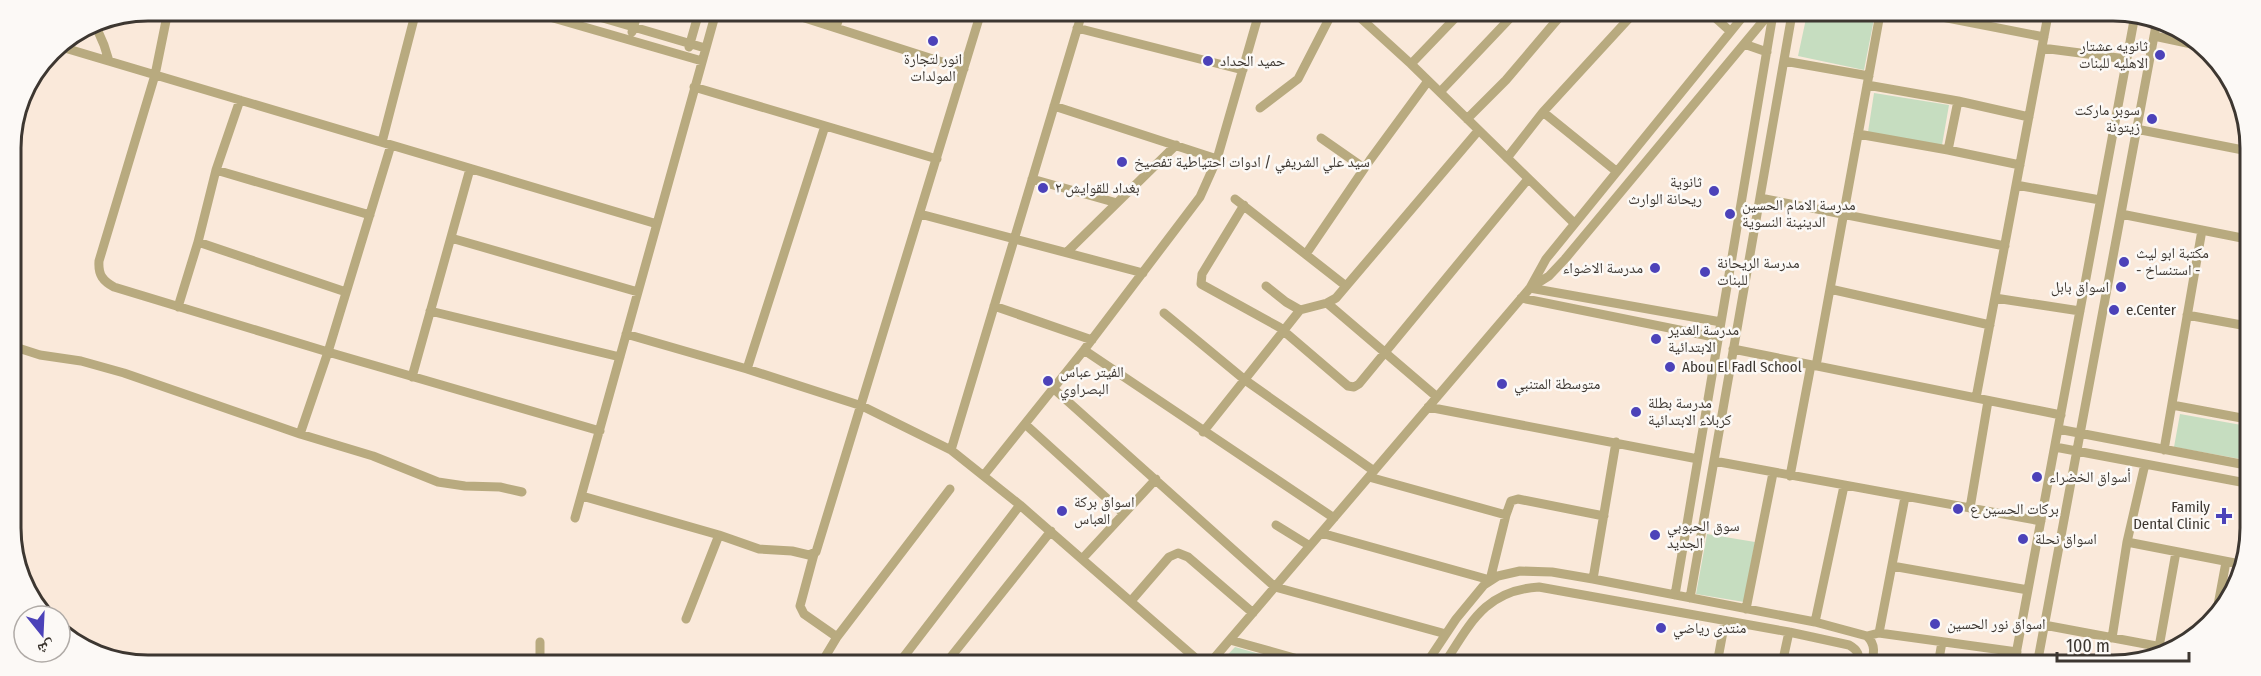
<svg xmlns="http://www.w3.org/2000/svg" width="2261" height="676" font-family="'Fira Sans Condensed','Noto Naskh Arabic',sans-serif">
<rect width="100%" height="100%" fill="#fae9da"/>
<path fill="#c6ddc0" d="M 1807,14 L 1875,14 L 1864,70 L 1798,56 Z
M 1874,93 L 1949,105 L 1942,145 L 1868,132 Z
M 2180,414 L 2247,426 L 2246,460 L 2174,447 Z
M 1707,534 L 1755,542 L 1744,602 L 1696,594 Z
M 1235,647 L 1292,663 L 1220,663 Z"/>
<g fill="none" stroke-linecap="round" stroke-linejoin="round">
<path stroke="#b8aa7f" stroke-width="9" d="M 168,11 L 155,75 L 99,261 C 98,275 103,281 114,287 L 328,352 L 600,431
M 529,11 L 702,61
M 579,11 L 705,48
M 786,12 L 964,69
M 1355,13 L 1411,64 L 1574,223
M 1711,14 L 1730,31
M 1932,15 L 2044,37
M 94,22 L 104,45 L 109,61
M 836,27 L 841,12
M 1077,28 L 1243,70
M 632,32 L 638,12
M 2154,36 L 2201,46
M 1744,44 L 1767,52
M 58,46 L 657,224
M 689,47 L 699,12
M 2042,48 L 2126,59
M 1784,61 L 1869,76
M 1411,64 L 1459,14
M 1867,85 L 1958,101 L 2029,117
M 694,87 L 937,159
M 1440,92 L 1514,14
M 1054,106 L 1217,159
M 1260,108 L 1298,79 L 1332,13
M 1543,112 L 1616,171
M 1467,119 L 1506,80 L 1562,14
M 2136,129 L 2248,151
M 1858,134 L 1948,150 L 2020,165
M 1321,138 L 1364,168
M 382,142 L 416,11
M 1948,150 L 1958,101
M 1507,158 L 1543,112 L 1633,14
M 216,170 L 370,215
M 1032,179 L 1117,203
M 2016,185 L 2100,200
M 1760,198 L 2005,246
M 1235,199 L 1346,286
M 1244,205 L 1202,274 L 1201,284 L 1279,327 L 1348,386 L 1354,387 L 1359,384 L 1528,179
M 920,214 L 1143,273
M 2121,214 L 2247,239
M 451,238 L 638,292
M 198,242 L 346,292
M 1067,252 L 1176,145
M 1306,254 L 1370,160 L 1428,81
M 1266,286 L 1286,302 L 1300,310 L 1327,303 L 1336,298 L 1478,131
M 1530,288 L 1549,276 L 1565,259 L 1769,14
M 1530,288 L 1721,322
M 1830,289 L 1990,325
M 1521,298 L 1719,338
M 1995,298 L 2080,311
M 1327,303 L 1437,397
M 994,306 L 1092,340
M 178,307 L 198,242 L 216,170 L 240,100
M 430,311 L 620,357
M 1164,313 L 1245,380 L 1374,471
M 2187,315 L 2247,326
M 626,334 L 747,369 L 862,406 L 951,450 L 1020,505 L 1201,663
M 12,346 L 40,355 L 81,361 L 124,373 L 300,434 L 373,456 L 438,482 L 465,486 L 500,487 L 522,492
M 1733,349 L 2061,415
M 1084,350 L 1334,518
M 1816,366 L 1880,14
M 747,369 L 825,126
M 412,377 L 470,169
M 1054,389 L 1275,587 L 1446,634
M 1976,398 L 2048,15
M 2172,405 L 2247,419
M 1428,407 L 1698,459
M 1025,424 L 1123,513
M 2058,429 L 2246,465
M 1203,432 L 1300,310
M 300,434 L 328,352 L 391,145
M 2055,447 L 2246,483
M 951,450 L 1082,13
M 2164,450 L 2202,230
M 1714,461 L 2041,521
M 984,475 L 1084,350 L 1200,197 L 1217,159 L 1259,13
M 1790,476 L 1811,365
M 1369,477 L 1506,515
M 582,496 L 719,535 L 759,549 L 792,551 L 809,555 L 816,552 L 981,12
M 1970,508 L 1988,401
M 575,518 L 716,12
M 1276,525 L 1310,546
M 1321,533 L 1490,580 L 1506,515 L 1511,501 L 1518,499 L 1604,516
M 2127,542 L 2245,565
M 814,554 L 800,606 L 804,614 L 837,637
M 1082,559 L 1156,479
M 1892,566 L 2028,590
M 1593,579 L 1616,442
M 1675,595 L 1773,14
M 1690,598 L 1792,14
M 1131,601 L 1169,557 L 1178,553 L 1188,557 L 1253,613
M 2218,605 L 2226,562
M 1746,609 L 1773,473
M 686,619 L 719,535
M 1815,622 L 1844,486
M 2044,625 L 2167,648
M 1879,633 L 1905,497
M 1867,636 C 1876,645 1874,653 1871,665
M 2112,638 L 2127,542 L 2145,464
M 1230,640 L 1312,663
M 540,642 L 540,662
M 2159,647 L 2176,552
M 822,662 L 837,637 L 950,489
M 899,663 L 1020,505
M 946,663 L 1051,531
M 1210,663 L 1530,288 L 1546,259 L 1745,14
M 1426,664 L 1456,619 L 1484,585 L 1498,576 L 1520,571 L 1552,572 L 1593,579 L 1815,622 L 1867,636 L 1879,633 L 2017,652
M 1444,664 C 1470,624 1485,590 1539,587 L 1789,632 L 1849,645 C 1858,650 1860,655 1858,665
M 1717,664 L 1725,621
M 1782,664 L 1789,632
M 1938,665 L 1942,642
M 2014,665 L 2135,15
M 2037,665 L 2157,20"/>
</g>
<g fill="#4c42b9" stroke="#fcf9f6" stroke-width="2">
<circle cx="933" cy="41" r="6"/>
<circle cx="2160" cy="55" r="6"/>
<circle cx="1208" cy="61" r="6"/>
<circle cx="2152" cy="119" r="6"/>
<circle cx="1122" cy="162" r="6"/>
<circle cx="1043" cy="188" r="6"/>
<circle cx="1714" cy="191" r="6"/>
<circle cx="1730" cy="214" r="6"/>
<circle cx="2124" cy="262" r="6"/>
<circle cx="1655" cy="268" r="6"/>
<circle cx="1705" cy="272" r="6"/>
<circle cx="2121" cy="287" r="6"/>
<circle cx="2114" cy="310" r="6"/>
<circle cx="1656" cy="339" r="6"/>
<circle cx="1670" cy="367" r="6"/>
<circle cx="1048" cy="381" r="6"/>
<circle cx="1502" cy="384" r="6"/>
<circle cx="1636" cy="412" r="6"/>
<circle cx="2037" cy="477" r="6"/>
<circle cx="1958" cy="509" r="6"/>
<circle cx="1062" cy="511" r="6"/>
<path d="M2221 507h6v6h6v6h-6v6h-6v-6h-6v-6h6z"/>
<circle cx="1655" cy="535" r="6"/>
<circle cx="2023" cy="539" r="6"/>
<circle cx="1935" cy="624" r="6"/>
<circle cx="1661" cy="628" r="6"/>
</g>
<g text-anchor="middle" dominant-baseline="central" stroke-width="5" stroke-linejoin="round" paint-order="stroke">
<g font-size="15" fill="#3d3731" stroke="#fcf9f6" text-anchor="start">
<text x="2148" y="46" text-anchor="end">ثانويه عشتار<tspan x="2148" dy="17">الاهليه للبنات</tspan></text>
<text x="933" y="59" text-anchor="middle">انور لتجارة<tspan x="933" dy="17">المولدات</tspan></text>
<text x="1220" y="61">حميد الحداد</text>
<text x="2140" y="110" text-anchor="end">سوبر ماركت<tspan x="2140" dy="17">زيتونة</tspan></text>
<text x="1134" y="162">سيد علي الشريفي / ادوات احتياطية تفصيخ</text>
<text x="1702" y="182" text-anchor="end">ثانوية<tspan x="1702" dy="17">ريحانة الوارث</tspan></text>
<text x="1055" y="188">بغداد للقوايش ٢</text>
<text x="1742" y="205">مدرسة الامام الحسين<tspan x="1742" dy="17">الدينينة النسوية</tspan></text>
<text x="2136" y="253">مكتبة ابو ليث<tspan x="2136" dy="17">- استنساخ -</tspan></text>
<text x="1717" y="263">مدرسة الريحانة<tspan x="1717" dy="17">للبنات</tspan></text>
<text x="1643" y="268" text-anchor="end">مدرسة الاضواء</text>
<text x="2109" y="287" text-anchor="end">اسواق بابل</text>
<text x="2126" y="310">e.Center</text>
<text x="1668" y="330">مدرسة الغدير<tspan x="1668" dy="17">الابتدائية</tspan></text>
<text x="1682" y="367">Abou El Fadl School</text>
<text x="1060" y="372">الفيتر عباس<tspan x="1060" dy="17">البصراوي</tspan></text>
<text x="1514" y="384">متوسطة المتنبي</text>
<text x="1648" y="403">مدرسة بطلة<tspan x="1648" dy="17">كربلاء الابتدائية</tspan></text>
<text x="2049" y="477">أسواق الخضراء</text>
<text x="1074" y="502">اسواق بركة<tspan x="1074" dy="17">العباس</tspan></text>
<text x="2210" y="507" text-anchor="end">Family<tspan x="2210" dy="17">Dental Clinic</tspan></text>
<text x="1970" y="509">بركات الحسين ع</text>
<text x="1667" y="526">سوق الحبوبي<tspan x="1667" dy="17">الجديد</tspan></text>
<text x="2035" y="539">اسواق نحلة</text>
<text x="1947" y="624">اسواق نور الحسين</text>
<text x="1673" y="628">منتدى رياضي</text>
</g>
</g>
<path d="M0 0H2261V676H0ZM148 21H2113A127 127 0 0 1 2240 148V528A127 127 0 0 1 2113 655H148A127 127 0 0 1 21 528V148A127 127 0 0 1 148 21Z" fill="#fcf9f6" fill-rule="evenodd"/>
<path fill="none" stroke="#3d3731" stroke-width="3" d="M148 21H2113A127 127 0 0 1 2240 148V528A127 127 0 0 1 2113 655H148A127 127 0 0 1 21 528V148A127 127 0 0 1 148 21Z"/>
<g transform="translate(42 634) rotate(162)"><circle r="28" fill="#fcf9f6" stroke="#b0aba7" stroke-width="1.5"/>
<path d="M0-4.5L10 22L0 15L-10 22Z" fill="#4c42b9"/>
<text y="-9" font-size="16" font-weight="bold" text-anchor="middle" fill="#3d3731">ش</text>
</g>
<path d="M2057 652v9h132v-9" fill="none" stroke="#3d3731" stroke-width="3"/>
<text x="2066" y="652" font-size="18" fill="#3d3731" stroke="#fcf9f6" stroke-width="4.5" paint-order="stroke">100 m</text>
</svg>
